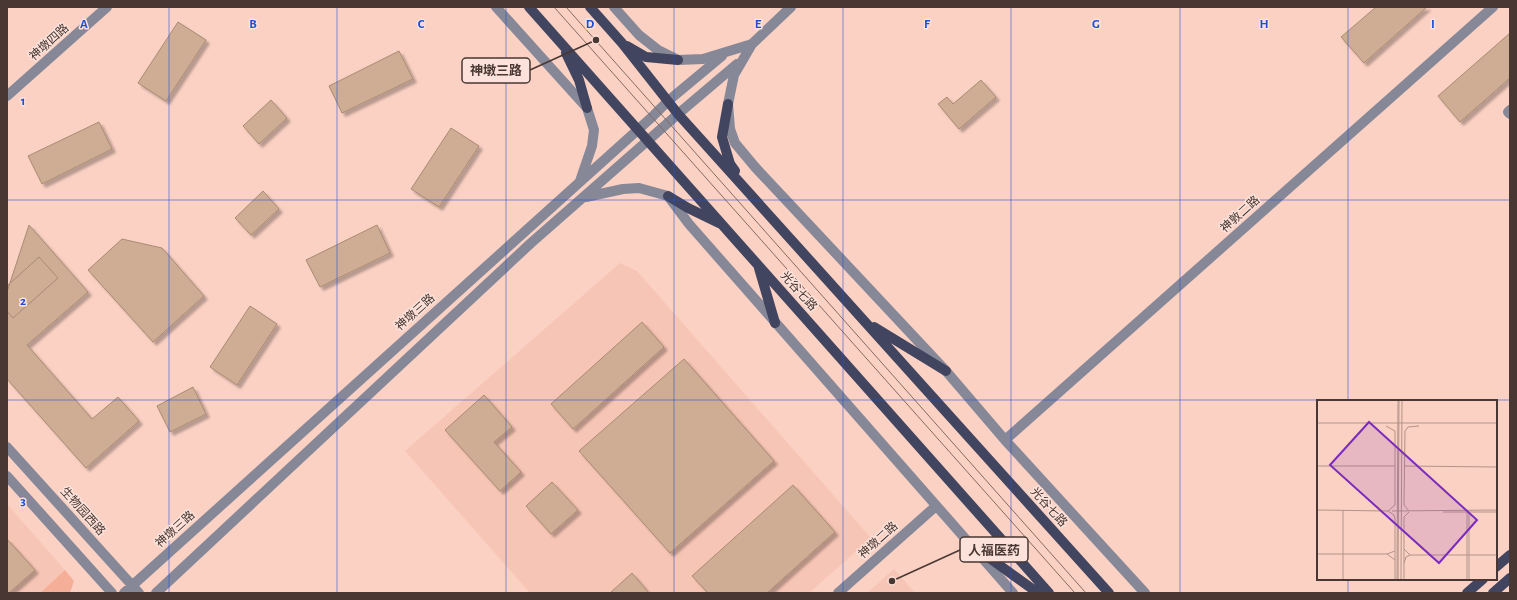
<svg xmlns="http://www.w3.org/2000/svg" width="1517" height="600" font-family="'Alegreya Sans','Noto Sans SC',sans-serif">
<defs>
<filter id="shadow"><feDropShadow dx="3.5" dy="3.5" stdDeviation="1" flood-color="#0004"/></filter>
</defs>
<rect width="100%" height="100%" fill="#fbd1c3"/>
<path fill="#f7c5b5" d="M 620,263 L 637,271 L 871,538 L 809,593 L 530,593 L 405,451 Z
M 7,504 L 65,570 L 40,593 L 7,593 Z
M 894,569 L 915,593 L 867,593 Z"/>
<path fill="#f5af98" d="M 65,570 L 74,581 L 70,593 L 40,593 Z"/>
<path fill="#cead94" stroke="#aa8a72" filter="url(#shadow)" d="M 1376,7 L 1427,7 L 1364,63 L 1341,37 Z
M 178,22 L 206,40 L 166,101 L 138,83 Z
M 1510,33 L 1510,78 L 1460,122 L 1438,96 Z
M 399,51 L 413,79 L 342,113 L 329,86 Z
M 981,80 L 996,97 L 959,129 L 938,104 L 947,97 L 953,104 Z
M 271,100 L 287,118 L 259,144 L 243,126 Z
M 99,122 L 112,149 L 42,184 L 28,156 Z
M 451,128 L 479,146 L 439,207 L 411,189 Z
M 263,191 L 279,209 L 251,235 L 235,218 Z
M 29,225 L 88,292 L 27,345 L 92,419 L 118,397 L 139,421 L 86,468 L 7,379 L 7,292 Z
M 377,225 L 390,253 L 320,287 L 306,260 Z
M 122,239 L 162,248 L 204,296 L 153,342 L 88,270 Z
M 39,257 L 58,278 L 13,318 L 7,311 L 7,286 Z
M 250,306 L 277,324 L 237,385 L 210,367 Z
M 642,322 L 664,347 L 573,429 L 551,404 Z
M 684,359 L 774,461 L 670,553 L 579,451 Z
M 193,387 L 206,414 L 170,432 L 157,406 Z
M 484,395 L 512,427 L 494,442 L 521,472 L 500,491 L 445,430 Z
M 552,482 L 578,510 L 551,534 L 526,506 Z
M 793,485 L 835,532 L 767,593 L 708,593 L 692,576 Z
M 7,539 L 35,570 L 9,593 L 7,593 Z
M 632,573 L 649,593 L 610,593 Z"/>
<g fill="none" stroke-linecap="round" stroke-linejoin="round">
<path stroke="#868898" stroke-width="10" d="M 496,7 L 587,108 L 594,130 L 592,146 L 580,181
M 614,7 L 639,35 L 658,50 L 678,60 L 703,59 L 752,44 L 734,75 L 728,104 L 730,129 L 735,143 L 755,167 L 946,371 L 1005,440 L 1145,593
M 752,44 L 791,7
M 7,96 L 107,7
M 1510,110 L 1508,112 L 1510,114
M 586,197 L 623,189 L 639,188 L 668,196 L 689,224 L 1013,593
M 1005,440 L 1493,7
M 7,447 L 139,593
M 7,476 L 112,593
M 124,593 L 652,117 L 668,101 L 722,56
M 156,593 L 531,243 L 678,114 L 737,64
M 838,593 L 936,506"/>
<path stroke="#42455f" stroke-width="10" d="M 529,7 L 1049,593
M 590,7 L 622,43 L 678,114 L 1109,593
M 627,46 L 646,57 L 678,60
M 566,53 L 579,80 L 587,108
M 728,104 L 722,137 L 730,164 L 735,171
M 668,196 L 688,208 L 719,223
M 759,268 L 775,323
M 874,327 L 946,371
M 970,544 L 1038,593
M 1496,567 L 1510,555
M 1467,593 L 1483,579
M 1493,593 L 1510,578"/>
<path stroke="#846b63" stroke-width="1" d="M 554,7 L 1075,593
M 566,7 L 1086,593"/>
</g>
<path fill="none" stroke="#1d4ed8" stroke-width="1" stroke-opacity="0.55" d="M 169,7 L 169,593M 337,7 L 337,593M 506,7 L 506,593M 674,7 L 674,593M 843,7 L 843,593M 1011,7 L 1011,593M 1180,7 L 1180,593M 1348,7 L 1348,401M 7,200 L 1510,200M 7,400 L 1510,400M 1348,579 L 1348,593"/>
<g text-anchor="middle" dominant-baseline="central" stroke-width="3" stroke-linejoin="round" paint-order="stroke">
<g font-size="12" fill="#483732" stroke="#fce2da">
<text transform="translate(49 42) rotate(-42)">神墩四路</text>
<text transform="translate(1240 214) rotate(-42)">神敦二路</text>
<text transform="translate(799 291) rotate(48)">光谷七路</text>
<text transform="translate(415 312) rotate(-42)">神墩三路</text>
<text transform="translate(1049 507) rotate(48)">光谷七路</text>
<text transform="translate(83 511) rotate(48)">生物园西路</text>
<text transform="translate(175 529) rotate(-42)">神墩三路</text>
<text transform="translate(878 540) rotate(-42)">神墩二路</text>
</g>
</g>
<g transform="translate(1317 400)">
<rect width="180" height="180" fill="#fbd1c3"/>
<path fill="none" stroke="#b39389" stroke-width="1" d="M 0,23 L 180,23M 69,26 L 78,31 L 78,105 L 71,111 L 77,115 L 78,119 L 78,180M 0,66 L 78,66M 87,66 L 180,67M 0,110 L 71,111M 75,111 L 180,110M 92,111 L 87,105 L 88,31 L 91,27 L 102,26M 126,112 L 180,112M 0,154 L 70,154M 93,155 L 180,155M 78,160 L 70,154 L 78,151M 87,163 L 89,157 L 93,155 L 87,149M 26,180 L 26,110M 80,180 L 81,0M 81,180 L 82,0M 84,180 L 85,0M 87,180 L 87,117 L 92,112M 150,180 L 150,111M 152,180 L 152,112"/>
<path fill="#7b2cbf" fill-opacity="0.15" stroke="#7b2cbf" stroke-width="2" d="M 52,22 L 160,120 L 122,163 L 13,65 Z"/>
<rect width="180" height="180" fill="none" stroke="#483732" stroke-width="2"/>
</g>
<g font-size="13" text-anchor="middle" font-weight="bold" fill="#1d4ed8" stroke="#fce2da" stroke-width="3" stroke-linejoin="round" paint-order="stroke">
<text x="84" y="28">A</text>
<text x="253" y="28">B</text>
<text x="421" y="28">C</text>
<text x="590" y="28">D</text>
<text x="758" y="28">E</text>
<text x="927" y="28">F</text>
<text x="1096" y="28">G</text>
<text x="1264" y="28">H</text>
<text x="1433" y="28">I</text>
<text x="23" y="105">1</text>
<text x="23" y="305">2</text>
<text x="23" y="505">3</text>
</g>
<path fill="none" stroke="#483732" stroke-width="1.5" d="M596 40L530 70M892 581L960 550"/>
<g fill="#483732" stroke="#fce2da" stroke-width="1.5">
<circle cx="596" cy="40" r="4"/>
<circle cx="892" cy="581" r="4"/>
</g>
<g fill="#fce2da" stroke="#483732" stroke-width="1.5">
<rect x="462" y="58" width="68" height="25" rx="4"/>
<rect x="960" y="537" width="68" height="25" rx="4"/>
</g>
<g font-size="13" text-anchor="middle" font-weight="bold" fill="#483732">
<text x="496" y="75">神墩三路</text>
<text x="994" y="555">人福医药</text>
</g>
<rect width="1517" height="600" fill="none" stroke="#483732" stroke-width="16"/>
</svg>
